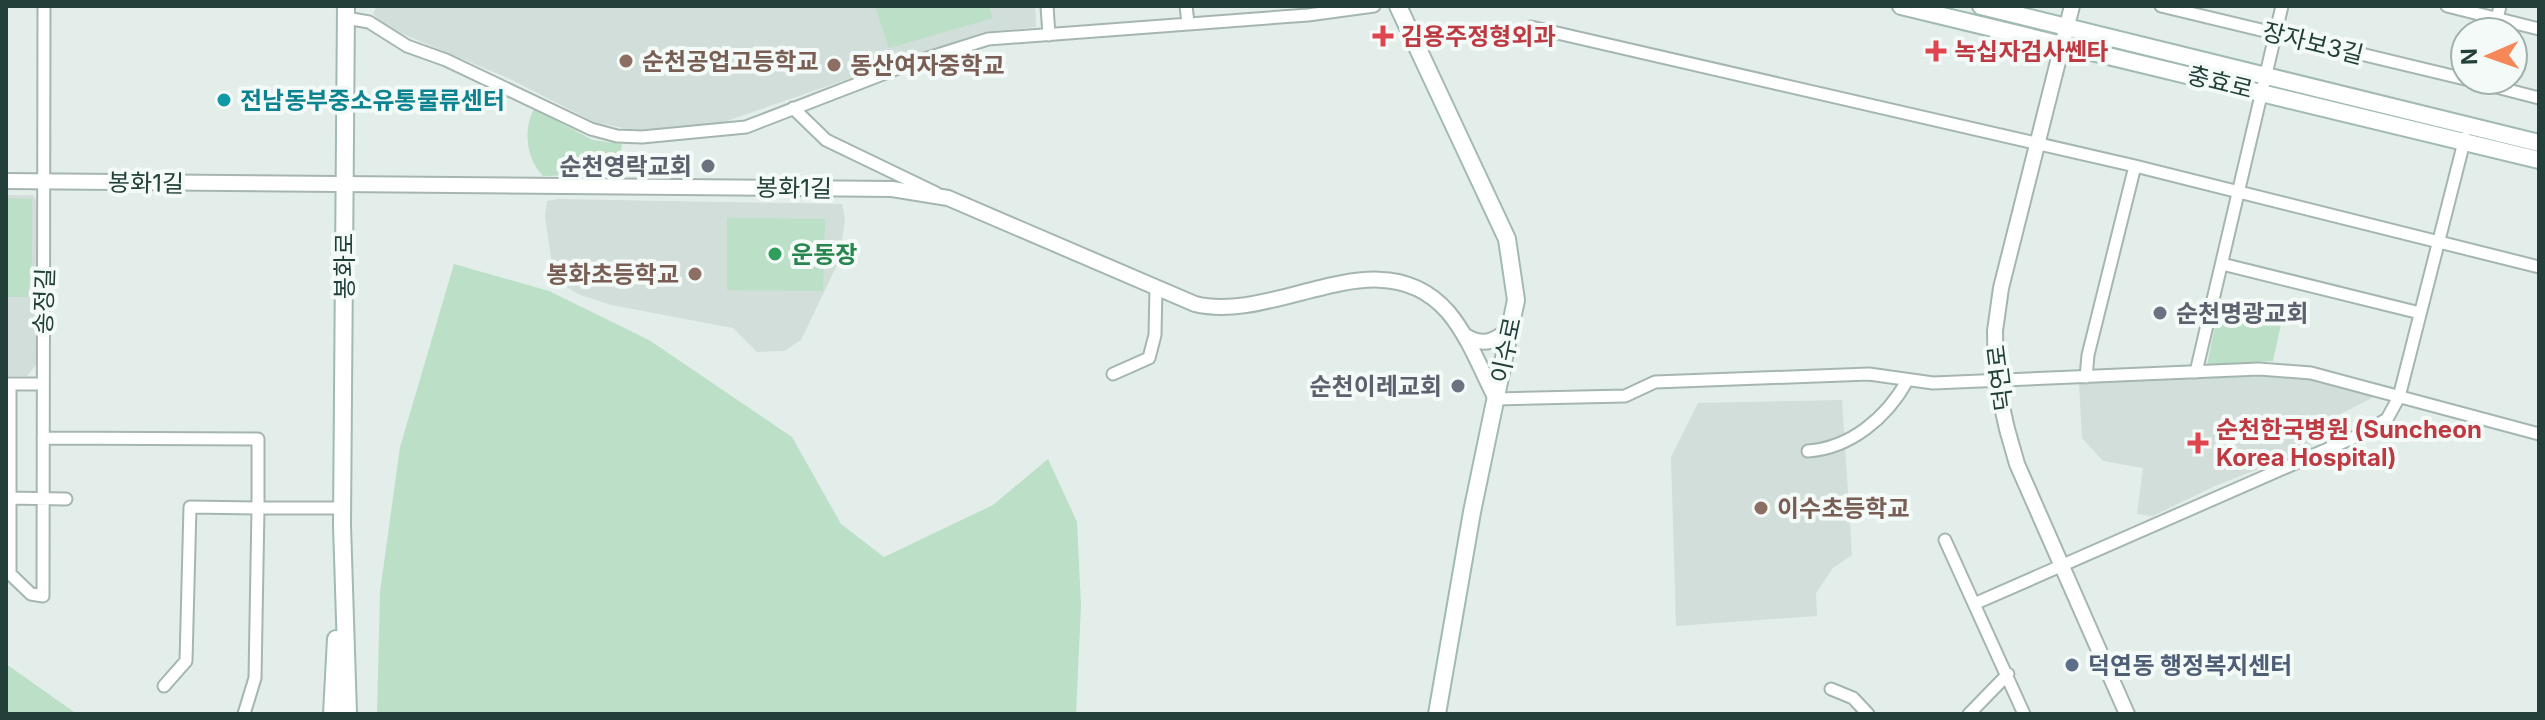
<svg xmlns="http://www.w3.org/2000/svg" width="2545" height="720" font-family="Inter,'Noto Sans KR',sans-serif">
<rect width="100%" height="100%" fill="#e3eeea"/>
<path fill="#d2ded9" d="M 377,6 L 1035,6 L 1036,27 L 983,32 L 724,122 L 638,131 L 594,122 L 508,78 L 386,27 L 373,14 Z
M 6,195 L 33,195 L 38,203 L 36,365 L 27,376 L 6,376 Z
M 558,199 L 842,204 L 845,219 L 839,261 L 801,340 L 784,351 L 757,352 L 733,328 L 611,305 L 578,294 L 560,283 L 552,265 L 545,216 L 547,201 Z
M 2241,374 L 2291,375 L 2376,396 L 2305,432 L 2312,448 L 2215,486 L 2153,516 L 2137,514 L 2143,468 L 2103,461 L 2082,438 L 2079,384 Z
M 1842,400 L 1852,555 L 1833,568 L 1816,593 L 1817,616 L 1676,626 L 1671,457 L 1698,403 Z"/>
<path fill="#bcdfc7" d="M 875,6 L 989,6 L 993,18 L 889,48 Z
M 534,109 L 593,140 L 622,144 L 617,174 L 543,176 C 526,159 523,129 534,109 Z
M 6,198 L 32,199 L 32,258 L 28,297 L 6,297 Z
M 727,218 L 825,219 L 823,291 L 727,290 Z
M 454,264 L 549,291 L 649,340 L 792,437 L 841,524 L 884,557 L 993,505 L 1048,459 L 1077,522 L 1081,606 L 1076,714 L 377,714 L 380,592 L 400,447 Z
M 2219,306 L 2282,320 L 2273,361 L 2207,365 Z
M 6,664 L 77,714 L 6,714 Z"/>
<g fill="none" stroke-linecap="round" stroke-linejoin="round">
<defs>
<path id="minor" d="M 1047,6 L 1049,35
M 1186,6 L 1188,23
M 2161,6 L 2465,79
M 2447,6 L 2539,29
M 346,18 L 369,22 L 407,46 L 446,60 L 591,129 L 617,136 L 642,137 L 746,127 L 906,65 L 988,39 L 1308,15 L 1374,6
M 1531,27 L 2135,166 L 2539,267
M 2494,32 L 2500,6
M 2469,80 L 2539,98
M 793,108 L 826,140 L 936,193
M 2222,264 L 2420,313
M 2196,372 L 2282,6
M 1113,374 L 1149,358 L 1155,335 L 1156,288
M 2086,377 L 2088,355 L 2135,166
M 7,384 L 42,384
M 1496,399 L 1625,396 L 1655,382 L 1869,374 L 1933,383 L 2259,369 L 2311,373 L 2539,434
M 43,438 L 258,439 L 258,508 L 342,508
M 1808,451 C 1851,448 1887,417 1907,381
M 7,498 L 66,499
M 1945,540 L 2024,714
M 6,570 L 31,594 L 43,596 L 44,6
M 10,573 L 10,384
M 1974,604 L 2364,433 L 2387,419 L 2399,397 L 2465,138
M 164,686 L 186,661 L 190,507 L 258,508 L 255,678 L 244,714
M 1831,689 L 1853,698 L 1868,714
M 1969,714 L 2008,674"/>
<path id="tertiary" d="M 2072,6 L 2001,288 L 1995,331 L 1996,380 L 2007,429 L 2017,464 L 2127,714
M 6,181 L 892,189 L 948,198 L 1195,304 C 1277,324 1380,234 1448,312 C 1469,337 1481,370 1496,399
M 1464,335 C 1484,348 1498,341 1513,324"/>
<path id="secondary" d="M 346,6 L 342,525 L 348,714
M 1398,6 L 1507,239 L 1516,300 L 1472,512 L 1437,714
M 1901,6 L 2539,160
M 1981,6 L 2539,143
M 332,714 L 336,639"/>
</defs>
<use href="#minor" stroke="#a5b6b1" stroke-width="15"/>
<use href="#tertiary" stroke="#a5b6b1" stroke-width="18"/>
<use href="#secondary" stroke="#a1bab2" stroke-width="20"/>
<use href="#minor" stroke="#fff" stroke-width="11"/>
<use href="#tertiary" stroke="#fff" stroke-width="14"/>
<use href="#secondary" stroke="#fff" stroke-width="16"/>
</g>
<g fill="#e0444e" stroke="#f4faf7" stroke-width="3">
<path d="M1379 24h8v8h8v8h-8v8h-8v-8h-8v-8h8z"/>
<path d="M1932 39h8v8h8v8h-8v8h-8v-8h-8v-8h8z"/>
<path d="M2194 431h8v8h8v8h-8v8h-8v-8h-8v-8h8z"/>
</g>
<g fill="#8d6e63" stroke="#f4faf7" stroke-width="3">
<circle cx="626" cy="61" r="8"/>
<circle cx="834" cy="65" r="8"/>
<circle cx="695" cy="274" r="8"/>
<circle cx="1761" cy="508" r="8"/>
</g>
<circle fill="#0f9aa8" stroke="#f4faf7" stroke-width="3" cx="224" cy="100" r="8"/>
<g fill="#6b7280" stroke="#f4faf7" stroke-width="3">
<circle cx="708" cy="166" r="8"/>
<circle cx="2160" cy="313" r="8"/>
<circle cx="1458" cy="386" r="8"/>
</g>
<circle fill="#2e9e5b" stroke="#f4faf7" stroke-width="3" cx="775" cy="254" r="8"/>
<circle fill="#5c6f8a" stroke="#f4faf7" stroke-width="3" cx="2072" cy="665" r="8"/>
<g text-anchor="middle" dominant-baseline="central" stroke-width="8" stroke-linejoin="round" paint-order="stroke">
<g font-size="24" font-weight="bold" fill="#be3a42" stroke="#f4faf7" text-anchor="start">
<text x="1401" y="36">김용주정형외과</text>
<text x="1954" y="51">녹십자검사쎈타</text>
<text x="2216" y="429">순천한국병원 (Suncheon<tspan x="2216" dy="28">Korea Hospital)</tspan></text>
</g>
<g font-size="24" fill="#224039" stroke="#f4faf7">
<text transform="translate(2313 43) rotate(14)">장자보3길</text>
<text transform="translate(2220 82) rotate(14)">충효로</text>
<text transform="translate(146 183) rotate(1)">봉화1길</text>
<text transform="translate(794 188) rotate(1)">봉화1길</text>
<text transform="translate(344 266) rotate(-90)">봉화로</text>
<text transform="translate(44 301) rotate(-88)">송정길</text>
<text transform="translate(1506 350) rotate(-78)">이수로</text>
<text transform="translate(2000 378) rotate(-97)">덕연로</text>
</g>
<g font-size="24" font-weight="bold" fill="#785e54" stroke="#f4faf7" text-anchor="start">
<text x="642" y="61">순천공업고등학교</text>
<text x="850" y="65">동산여자중학교</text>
<text x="679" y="274" text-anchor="end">봉화초등학교</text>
<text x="1777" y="508">이수초등학교</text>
</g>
<g font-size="24" font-weight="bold" fill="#0d838f" stroke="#f4faf7" text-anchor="start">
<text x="240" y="100">전남동부중소유통물류센터</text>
</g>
<g font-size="24" font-weight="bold" fill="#5b616d" stroke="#f4faf7" text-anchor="end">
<text x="692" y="166">순천영락교회</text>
<text x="2176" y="313" text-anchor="start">순천명광교회</text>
<text x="1442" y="386">순천이레교회</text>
</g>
<g font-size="24" font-weight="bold" fill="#27864d" stroke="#f4faf7" text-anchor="start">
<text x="791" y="254">운동장</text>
</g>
<g font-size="24" font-weight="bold" fill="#4e5e75" stroke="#f4faf7" text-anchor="start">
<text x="2088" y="665">덕연동 행정복지센터</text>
</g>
</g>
<rect width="2545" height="720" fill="none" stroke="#224039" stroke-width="16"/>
<g transform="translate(2489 56) rotate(268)"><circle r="38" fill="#f4faf7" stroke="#a0b0ab" stroke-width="2"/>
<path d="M0-6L14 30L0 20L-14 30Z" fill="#f68759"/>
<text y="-12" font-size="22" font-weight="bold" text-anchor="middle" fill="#224039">N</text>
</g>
</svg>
